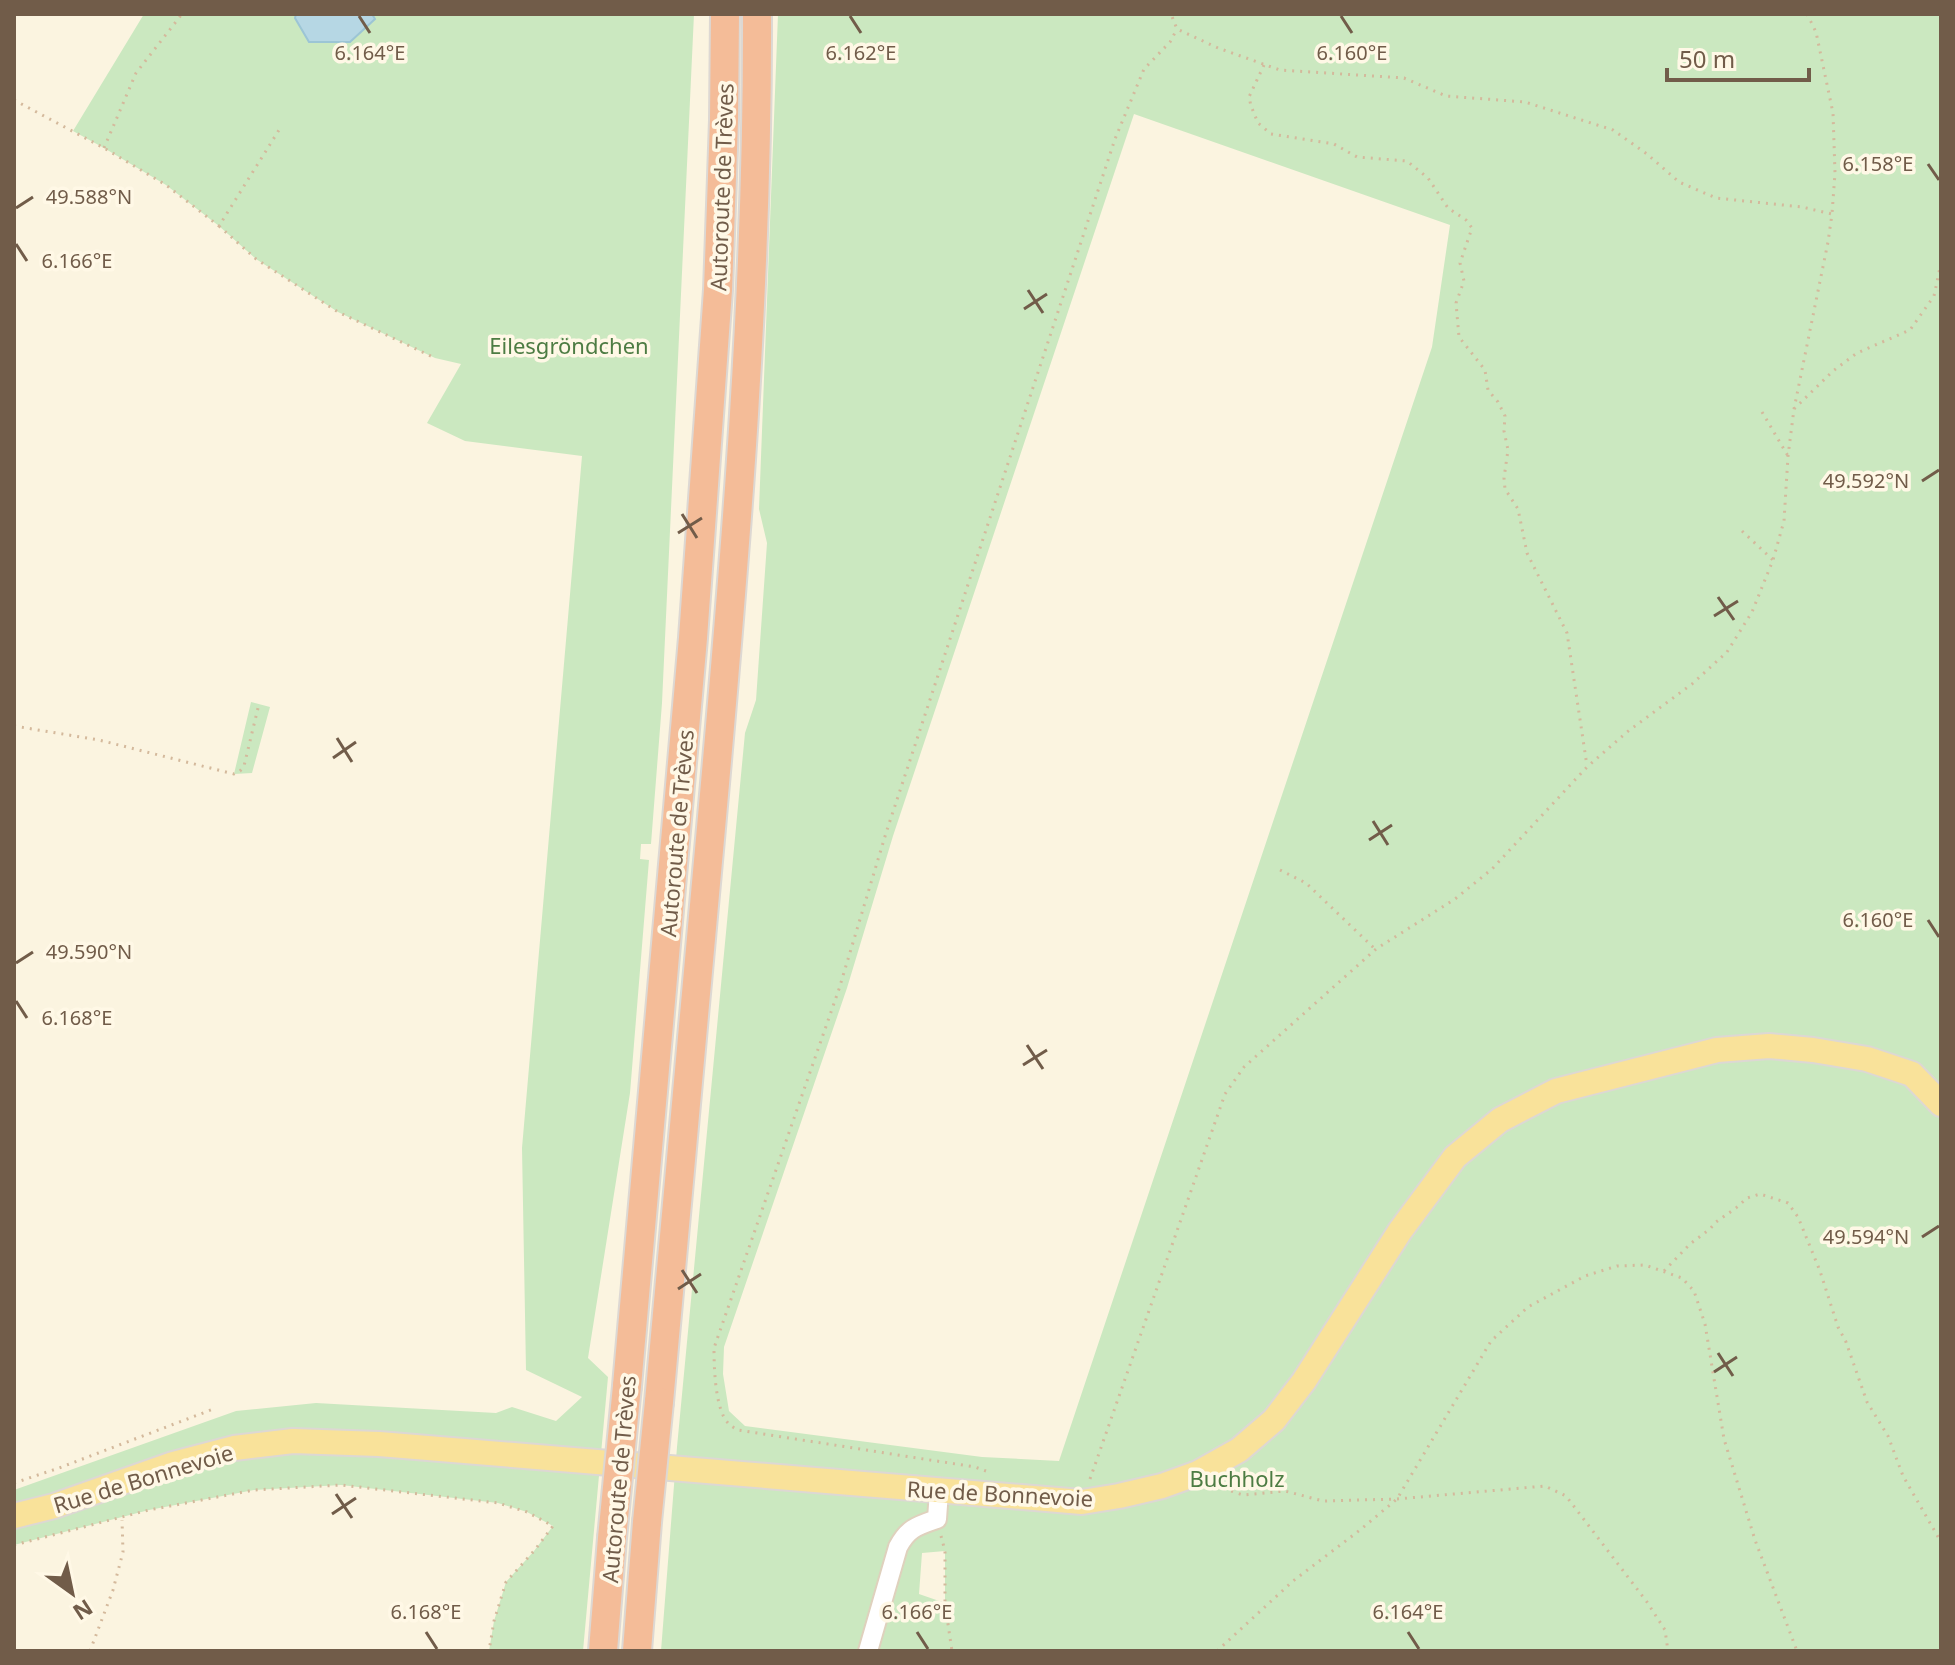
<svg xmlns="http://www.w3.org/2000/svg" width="1955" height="1665" font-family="'Noto Sans',sans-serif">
<rect width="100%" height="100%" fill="#fbf4e0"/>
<path fill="#cbe8c0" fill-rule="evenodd" d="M 144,14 L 694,14 L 662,703 L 651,844 L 641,844 L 640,859 L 649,860 L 630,1093 L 588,1358 L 608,1377 L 583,1651 L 489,1651 L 494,1621 L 506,1582 L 534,1551 L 553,1526 L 527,1512 L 498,1503 L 341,1485 L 254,1490 L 149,1510 L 14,1545 L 14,1490 L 236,1411 L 316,1403 L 496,1413 L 512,1407 L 556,1421 L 582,1397 L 526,1370 L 522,1148 L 582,456 L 465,441 L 427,423 L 461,364 L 435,358 L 338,312 L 256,259 L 219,226 L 166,185 L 104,148 L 73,131 Z
M 778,14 L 1941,14 L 1941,1651 L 661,1651 L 677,1447 L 745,733 L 756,700 L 767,543 L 759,509 ZM 1134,114 L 1450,225 L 1432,347 L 1059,1461 L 982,1457 L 745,1426 L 729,1411 L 723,1374 L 724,1347 L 847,988 L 893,836 ZM 945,1551 L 945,1603 L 919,1594 L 922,1553 Z
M 251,702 L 270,707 L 252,773 L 234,774 Z"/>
<path fill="#b6d7e4" stroke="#9cc5d5" stroke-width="2" d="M 296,14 L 372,14 L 375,19 L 350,42 L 309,42 L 295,18 Z"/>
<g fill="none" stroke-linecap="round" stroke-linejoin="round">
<defs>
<path id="minor" d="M 868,1651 L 898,1547 C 908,1528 917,1526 937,1519 L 939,1491"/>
<path id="major" d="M 14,1516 L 54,1506 L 173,1464 L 234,1448 L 293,1441 L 379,1444 L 1082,1502 L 1119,1496 L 1162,1486 L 1198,1473 L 1239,1450 L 1274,1420 L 1304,1381 L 1400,1231 L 1455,1157 L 1500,1120 L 1556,1091 L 1717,1050 L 1769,1046 L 1813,1050 L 1867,1059 L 1912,1074 L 1941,1104"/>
<path id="highway" d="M 627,1386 L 693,638 L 718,290 L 724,120 L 725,14
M 659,1402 C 677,1207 694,1012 712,817 C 736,550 758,282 757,14
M 603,1651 L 612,1538
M 637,1651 L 647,1522"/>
</defs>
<use href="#minor" stroke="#dfd1bd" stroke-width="22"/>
<use href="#major" stroke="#ddd8d3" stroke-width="28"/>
<use href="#highway" stroke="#ddd8d3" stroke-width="32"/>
<path stroke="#d4b99c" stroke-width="3" stroke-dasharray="2 6" stroke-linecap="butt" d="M 1807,14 L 1816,32 L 1833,113 L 1835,173 L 1832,214
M 1264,65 L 1249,97 L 1251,106 L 1258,123 L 1271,134 L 1334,144 L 1357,157 L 1407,161 L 1428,178 L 1448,208 L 1466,220 L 1472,228 L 1460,263 L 1464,281 L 1456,303 L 1459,337 L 1485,370 L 1488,390 L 1498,402 L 1505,416 L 1504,431 L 1508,450 L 1504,478 L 1505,489 L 1518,509 L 1527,553 L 1567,633 L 1587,766
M 14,100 L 104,148 L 166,185 L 219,226 L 279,130
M 104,148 L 136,73 L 182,14
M 219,226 L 256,259 L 338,312 L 435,358
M 1794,409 L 1833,371 L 1857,353 L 1910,330 L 1934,296 L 1941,263
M 1762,412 L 1788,456
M 1742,531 L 1773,560
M 14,726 L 99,740 L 234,774 L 240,771 L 244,766 L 258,708
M 1280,870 L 1306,883 L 1375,949
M 1664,1271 L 1690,1244 L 1710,1229 L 1716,1222 L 1736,1208 L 1747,1198 L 1760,1194 L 1788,1203 L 1798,1217 L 1820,1271 L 1838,1327 L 1846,1342 L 1867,1402 L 1888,1436 L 1903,1476 L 1941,1542
M 986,1471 L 975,1467 L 738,1430 C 736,1429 729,1425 728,1423 C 715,1409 714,1367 714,1348 L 839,989 L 886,833 L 1115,139 L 1144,69 L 1170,42 L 1177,29
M 1090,1479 L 1225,1094 L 1244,1067 L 1376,949 L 1455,899 L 1492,869 L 1587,767 L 1627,732 L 1692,684 L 1727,652 L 1752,612 L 1773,560 L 1784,521 L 1788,456 L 1794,409 L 1828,242 L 1832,214 L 1802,207 L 1716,198 L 1679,182 L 1647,154 L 1613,130 L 1525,102 L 1446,96 L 1404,78 L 1280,70 L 1218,48 L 1177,29 L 1171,14
M 14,1483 L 59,1468 L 216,1408
M 1216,1486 L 1243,1495 L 1285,1491 L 1323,1501 L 1397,1499 L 1545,1486 L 1566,1496 L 1647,1602 L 1665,1630 L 1668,1651
M 941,1536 L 945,1551 L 945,1604 L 952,1651
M 14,1545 L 149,1510 L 254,1490 L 341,1485 L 498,1503 L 527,1512 L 553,1526 L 534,1551 L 506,1582 L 494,1621 L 489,1651
M 90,1651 L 113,1590 L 123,1552 L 122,1520
M 1217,1651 L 1293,1581 L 1360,1530 L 1397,1499 L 1491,1341 L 1528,1307 L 1585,1276 L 1617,1266 L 1645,1265 L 1682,1278 L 1694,1291 L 1705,1324 L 1724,1439 L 1755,1540 L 1797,1651"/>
<use href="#minor" stroke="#fff" stroke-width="18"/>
<use href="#major" stroke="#f9e29a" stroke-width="24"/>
<use href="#highway" stroke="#f4bc98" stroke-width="28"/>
<defs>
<path id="highway-bridge" d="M 647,1522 L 659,1402
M 612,1538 L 627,1386"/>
</defs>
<use href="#highway-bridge" stroke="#ddd8d3" stroke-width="32" stroke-linecap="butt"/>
<use href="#highway-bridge" stroke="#f4bc98" stroke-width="28"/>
</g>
<path fill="none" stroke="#715c49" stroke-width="3" d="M 359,16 L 370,33M 850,16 L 861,33M 1341,16 L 1352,33M 1928,164 L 1939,180M 16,208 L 33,197M 16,244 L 27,261M 1028,290 L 1043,313M 1024,309 L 1047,294M 1922,481 L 1939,470M 682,514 L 697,538M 678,533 L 702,518M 1718,597 L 1734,620M 1714,616 L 1738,601M 337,738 L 352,762M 333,758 L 356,742M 1373,821 L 1388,845M 1369,840 L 1392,825M 1928,920 L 1939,937M 16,963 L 33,952M 16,1001 L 27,1018M 1027,1045 L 1043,1069M 1023,1065 L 1047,1050M 1922,1237 L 1939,1226M 682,1270 L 697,1293M 678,1289 L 701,1274M 1718,1353 L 1733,1376M 1714,1372 L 1737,1357M 336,1494 L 352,1518M 332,1514 L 356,1498M 426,1632 L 437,1649M 917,1632 L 928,1649M 1408,1632 L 1419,1649"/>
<g text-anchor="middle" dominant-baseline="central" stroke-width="7" stroke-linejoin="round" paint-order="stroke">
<g font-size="22" fill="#715c49" stroke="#fff8e6">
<text transform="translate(721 187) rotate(-88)">Autoroute de Trèves</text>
<text transform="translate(676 833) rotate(-85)">Autoroute de Trèves</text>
<text transform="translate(143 1478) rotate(-17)">Rue de Bonnevoie</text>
<text transform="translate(618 1479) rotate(-85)">Autoroute de Trèves</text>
<text transform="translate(1000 1493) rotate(3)">Rue de Bonnevoie</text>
</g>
<g font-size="22" fill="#4d7c43" stroke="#fff8e6">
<text x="569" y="345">Eilesgröndchen</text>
<text x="1237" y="1478">Buchholz</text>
</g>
</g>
<g font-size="20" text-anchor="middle" fill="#715c49" stroke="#fff8e6" stroke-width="7" stroke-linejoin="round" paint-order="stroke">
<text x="370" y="60">6.164°E</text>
<text x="861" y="60">6.162°E</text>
<text x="1352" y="60">6.160°E</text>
<text x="1878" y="171">6.158°E</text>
<text x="89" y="204">49.588°N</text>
<text x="77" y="268">6.166°E</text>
<text x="1866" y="488">49.592°N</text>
<text x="1878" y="927">6.160°E</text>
<text x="89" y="959">49.590°N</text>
<text x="77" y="1025">6.168°E</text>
<text x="1866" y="1244">49.594°N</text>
<text x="426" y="1619">6.168°E</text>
<text x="917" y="1619">6.166°E</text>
<text x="1408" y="1619">6.164°E</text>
</g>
<rect width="1955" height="1665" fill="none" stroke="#715c49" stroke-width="32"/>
<g transform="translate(72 1593) rotate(147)" stroke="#fff8e6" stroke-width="6" paint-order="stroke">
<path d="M0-6L14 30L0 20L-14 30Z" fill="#715c49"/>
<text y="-12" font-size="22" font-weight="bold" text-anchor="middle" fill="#715c49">N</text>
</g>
<path d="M1667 68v12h142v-12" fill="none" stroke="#715c49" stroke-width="4"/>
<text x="1679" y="68" font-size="24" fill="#715c49" stroke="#fff8e6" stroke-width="6" paint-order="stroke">50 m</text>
</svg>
